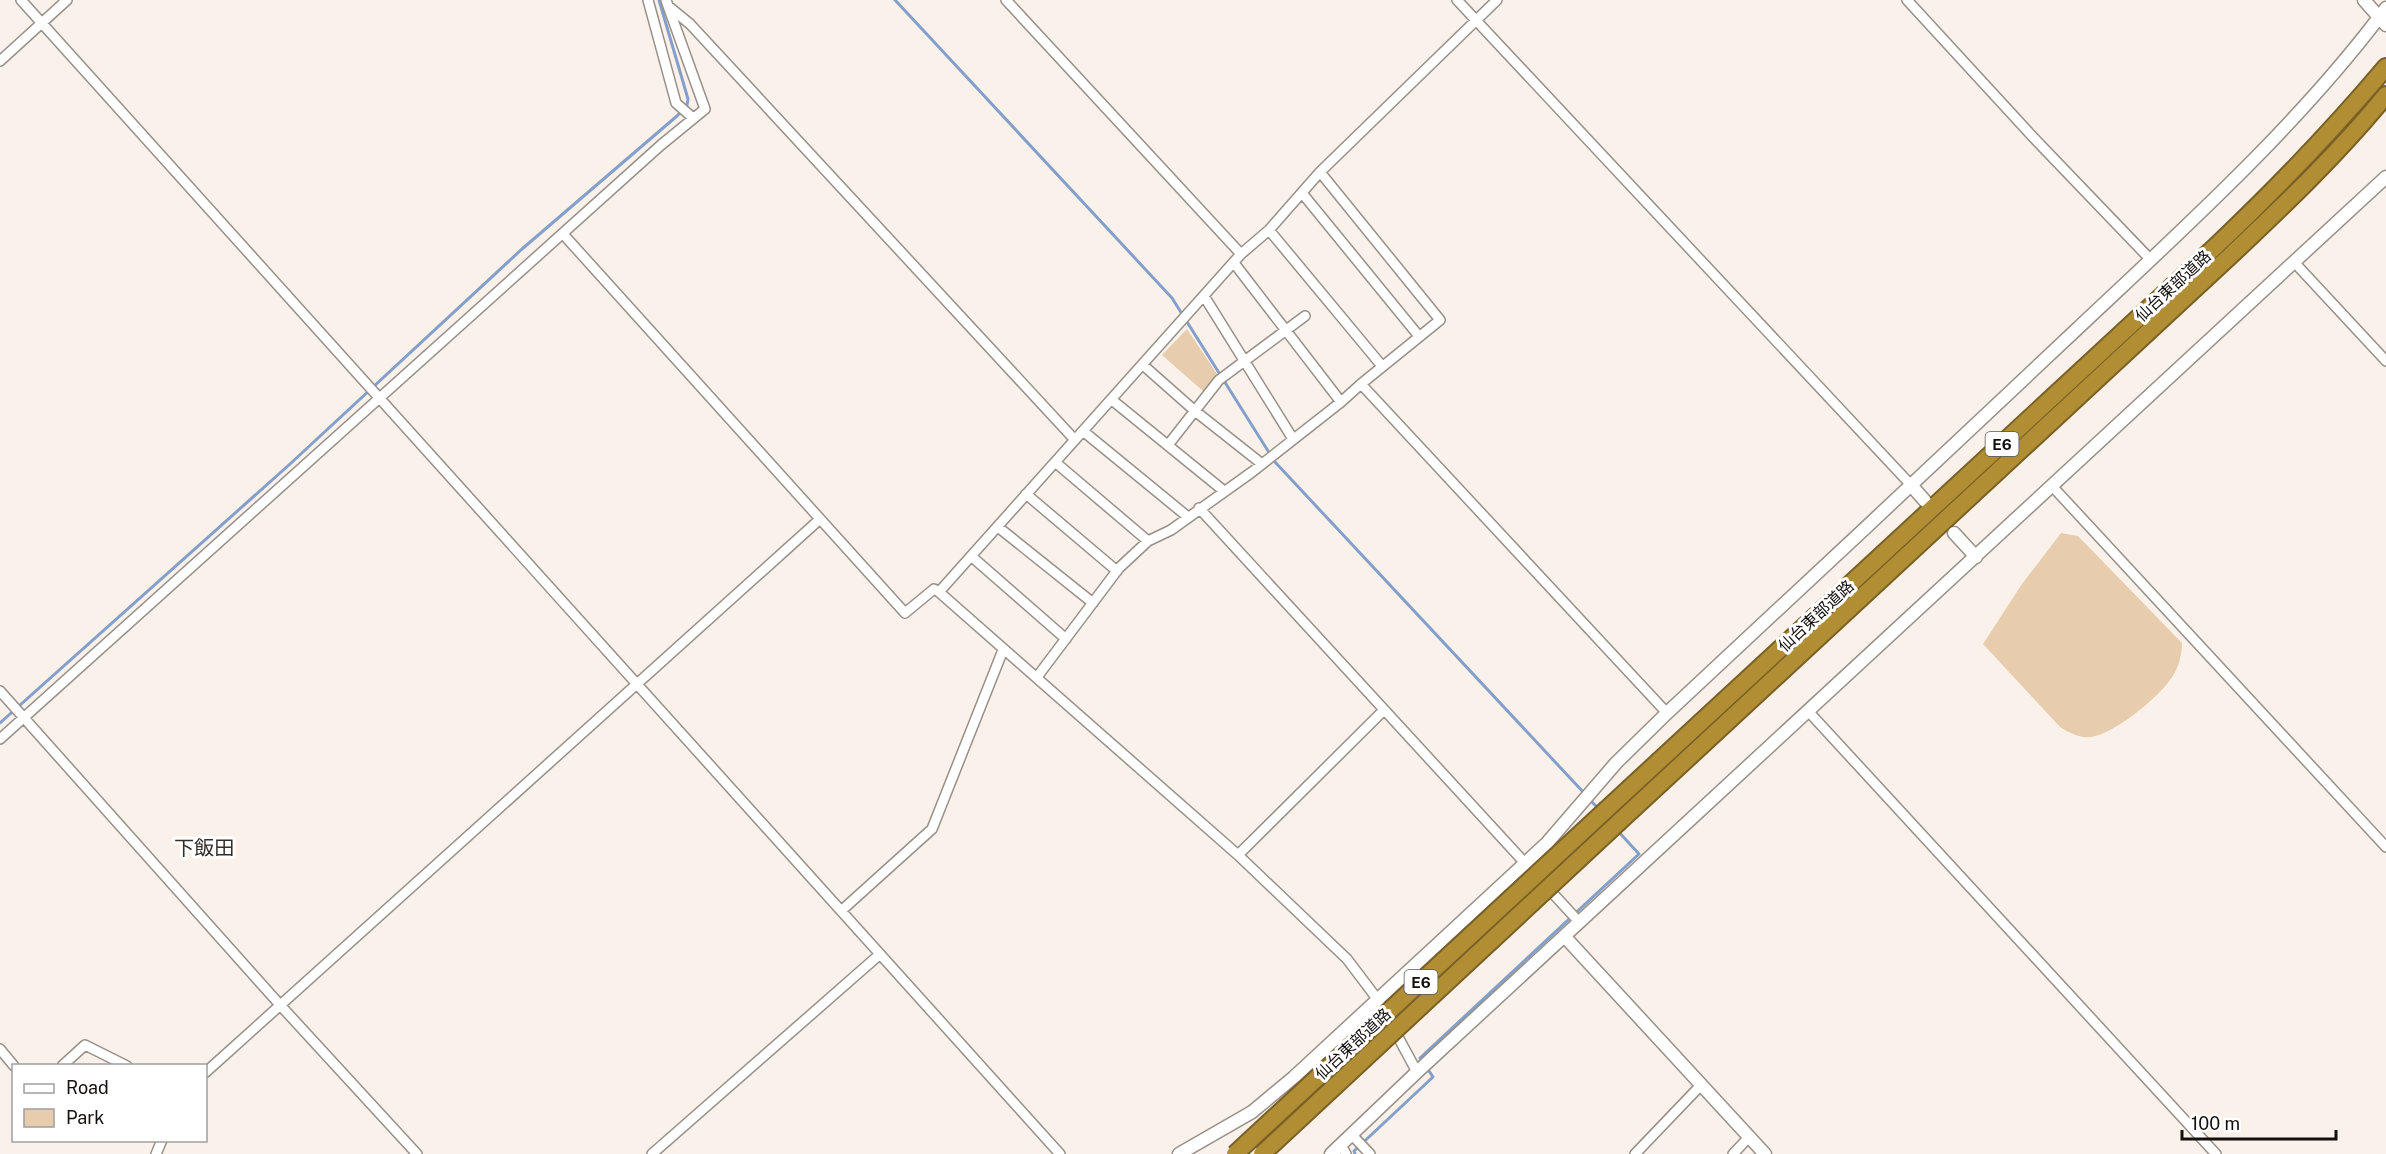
<svg xmlns="http://www.w3.org/2000/svg" width="2386" height="1154" font-family="'Public Sans','Noto Sans JP',sans-serif">
<rect width="100%" height="100%" fill="#faf2ea"/>
<path fill="#e7ccad" d="M 1187,329 L 1217,374 L 1204,392 L 1162,355 Z
M 2061,533 L 2078,536 L 2182,643 C 2182,651 2180,662 2176,670 C 2167,692 2114,735 2090,737 C 2078,738 2070,733 2060,727 L 1983,644 L 2022,584 Z"/>
<g fill="none" stroke-linecap="round" stroke-linejoin="round">
<path stroke="#839fca" stroke-width="3" d="M 895,0 L 1172,298 L 1275,462 L 1585,794
M 0,723 L 290,464 L 522,249 L 677,116 L 687,105 L 688,99 L 659,0
M 1589,799 L 1599,809
M 1420,1058 L 1639,854 L 1617,830
M 1355,1154 L 1354,1151 L 1433,1077 L 1429,1071"/>
<defs>
<path id="minor" d="M 21,0 L 1060,1154
M 648,0 L 676,103 L 693,118
M 666,0 L 668,6 L 690,24 L 1075,440
M 1006,0 L 1241,254
M 1457,0 L 1911,485
M 1907,0 L 2032,136 L 2150,259
M 0,61 L 67,0
M 1320,172 L 1440,320 L 1361,384
M 1302,193 L 1418,335
M 1269,230 L 1382,366
M 563,234 L 905,613 L 934,589 L 939,592
M 2294,262 L 2386,361
M 1234,263 L 1341,402 L 1361,384 L 1667,713
M 1204,296 L 1293,439
M 1143,365 L 1195,411 L 1262,464
M 1112,400 L 1224,491
M 1083,431 L 1188,517
M 1168,445 L 1219,380 L 1305,316
M 1055,462 L 1148,541
M 2052,486 L 2386,847
M 1026,494 L 1117,571
M 1199,508 L 1580,923
M 998,527 L 1093,603
M 971,556 L 1066,639
M 1037,677 L 1119,568 L 1148,541 L 1171,530 L 1252,472 L 1341,402
M 0,691 L 281,1006 L 417,1154
M 1808,711 L 2216,1154
M 0,739 L 661,145 L 705,109 L 668,6
M 1238,855 L 1384,710
M 841,911 L 932,829 L 1003,650
M 0,1049 L 14,1066
M 62,1066 L 85,1045 L 127,1066
M 206,1072 L 819,520
M 1417,1072 L 1378,1000 L 1347,959 L 1238,855 L 939,592 L 1241,254 L 1269,230 L 1320,172 L 1497,0
M 1352,1135 L 1370,1154
M 1341,1145 L 1346,1154
M 156,1154 L 162,1140
M 652,1154 L 879,955
M 1635,1154 L 1702,1084
M 1733,1154 L 1749,1137"/>
<path id="tertiary" d="M 2364,0 L 2386,25
M 1911,485 L 1925,501
M 1954,533 L 1976,557
M 1565,937 L 1765,1154
M 1179,1154 L 1252,1112 L 1294,1077 L 1547,843 L 1616,763 L 1667,713 C 1804,586 1941,457 2077,329 C 2183,229 2299,125 2386,8
M 1331,1154 L 1417,1072 L 2386,177"/>
<path id="motorway" d="M 1607,809 L 2216,246 C 2276,189 2333,130 2386,67
M 1619,822 L 2228,258 C 2283,206 2338,154 2386,95"/>
</defs>
<use href="#minor" stroke="#979088" stroke-width="12"/>
<use href="#tertiary" stroke="#979088" stroke-width="15"/>
<use href="#motorway" stroke="#796126" stroke-width="20"/>
<use href="#minor" stroke="#fff" stroke-width="9"/>
<use href="#tertiary" stroke="#fff" stroke-width="12"/>
<use href="#motorway" stroke="#b18d34" stroke-width="16"/>
<defs>
<path id="motorway-bridge" d="M 1235,1154 L 1607,809
M 1262,1154 L 1619,822"/>
</defs>
<use href="#motorway-bridge" stroke="#796126" stroke-width="20" stroke-linecap="butt"/>
<use href="#motorway-bridge" stroke="#b18d34" stroke-width="16"/>
</g>
<g text-anchor="middle" dominant-baseline="central" stroke-width="6" stroke-linejoin="round" paint-order="stroke">
<g fill="#fff" stroke="#595756" stroke-width="1.5">
<rect x="1985.5" y="432" width="33" height="24" rx="4.5"/>
<rect x="1404.5" y="970" width="33" height="24" rx="4.5"/>
</g>
<g font-size="15" font-weight="bold" fill="#120f0d">
<text x="2002" y="444">E6</text>
<text x="1421" y="982">E6</text>
</g>
<g font-size="16" fill="#120f0d" stroke="#fff">
<text transform="translate(2173 286) rotate(-43)">仙台東部道路</text>
<text transform="translate(1816 616) rotate(-43)">仙台東部道路</text>
<text transform="translate(1353 1044) rotate(-43)">仙台東部道路</text>
</g>
<g font-size="20" fill="#352f29" stroke="#fff">
<text x="204" y="848">下飯田</text>
</g>
</g>
<rect x="12" y="1064" width="195" height="78" fill="#ffffff" stroke="#a09f9e" stroke-width="1.5"/>
<rect x="24" y="1084" width="30" height="9" fill="#ffffff" stroke="#a09f9e" stroke-width="1.5"/>
<text x="66" y="1094" font-size="18" fill="#120f0d">Road</text>
<rect x="24" y="1109" width="30" height="18" fill="#e7ccad" stroke="#a09f9e" stroke-width="1.5"/>
<text x="66" y="1124" font-size="18" fill="#120f0d">Park</text>
<path d="M2182 1130v9h154v-9" fill="none" stroke="#120f0d" stroke-width="3"/>
<text x="2191" y="1130" font-size="18" fill="#120f0d" stroke="#ffffff" stroke-width="4.5" paint-order="stroke">100 m</text>
</svg>
